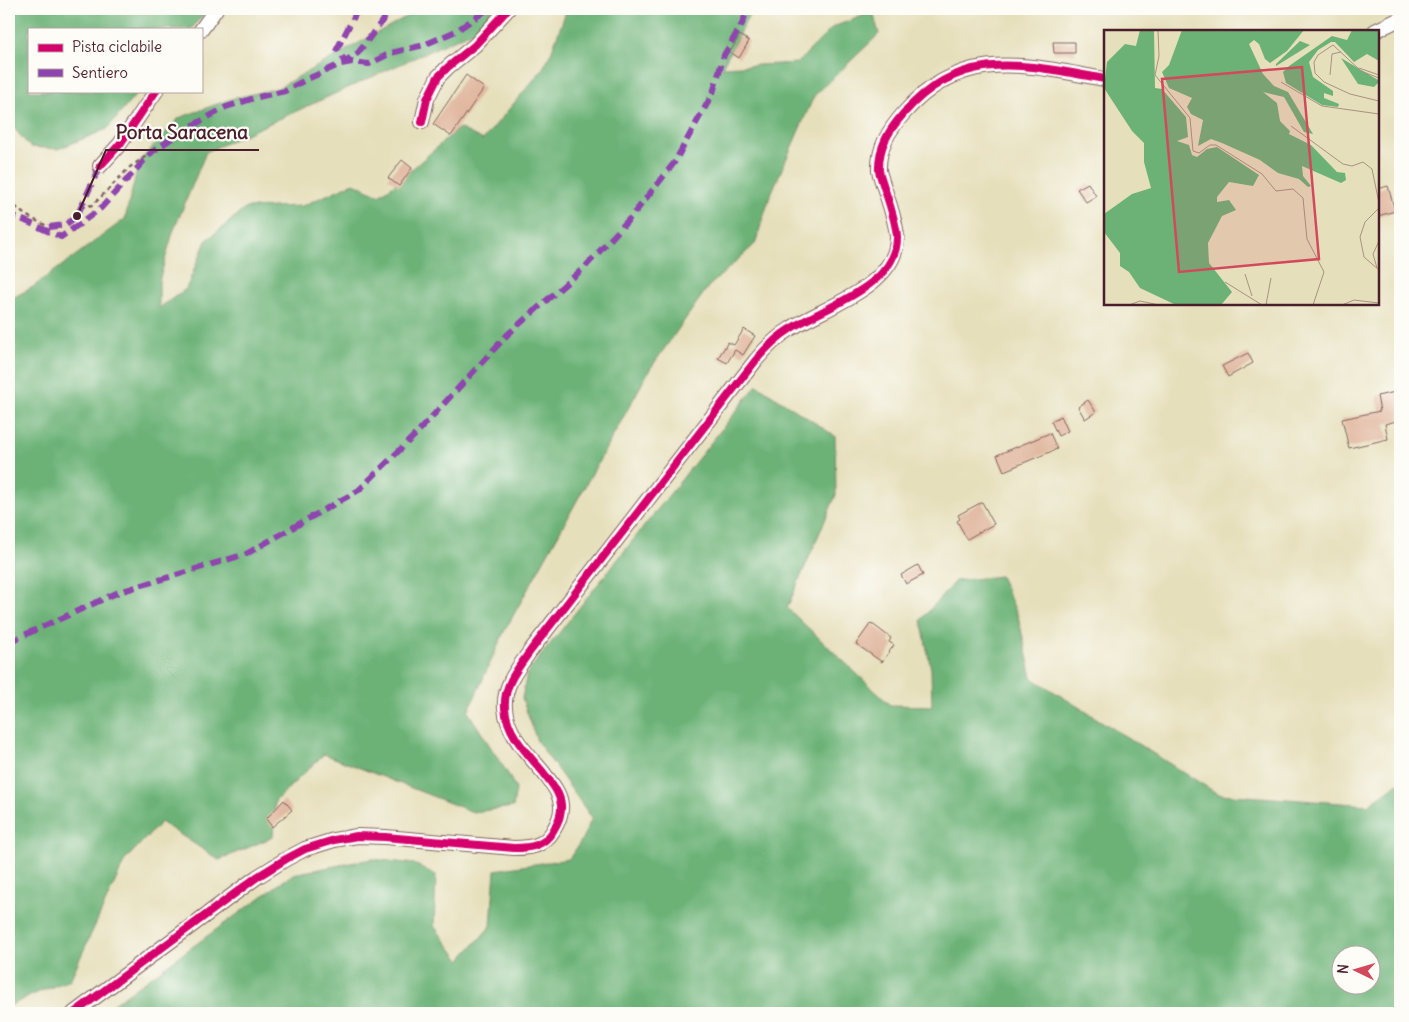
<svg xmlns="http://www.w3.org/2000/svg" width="1409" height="1022" font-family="Delius,sans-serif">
<rect width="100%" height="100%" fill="#fdfcf7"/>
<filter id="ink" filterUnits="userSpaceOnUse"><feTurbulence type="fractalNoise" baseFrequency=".02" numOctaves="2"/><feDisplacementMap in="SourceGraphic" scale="10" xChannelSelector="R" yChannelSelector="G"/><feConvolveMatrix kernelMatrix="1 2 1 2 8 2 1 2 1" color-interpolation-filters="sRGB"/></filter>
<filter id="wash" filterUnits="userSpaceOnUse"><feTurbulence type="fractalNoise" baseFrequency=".0096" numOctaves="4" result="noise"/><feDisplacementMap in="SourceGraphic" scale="20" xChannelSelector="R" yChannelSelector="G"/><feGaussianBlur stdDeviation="1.12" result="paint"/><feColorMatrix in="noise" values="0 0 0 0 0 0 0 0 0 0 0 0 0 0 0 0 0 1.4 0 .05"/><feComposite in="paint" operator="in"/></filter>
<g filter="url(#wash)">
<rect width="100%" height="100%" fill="#e6dfbb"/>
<path fill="#6cb277" stroke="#5b6851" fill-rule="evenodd" d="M 9,9 L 208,9 L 191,29 L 29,29 L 29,91 L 139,91 L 107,129 L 58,149 L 30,147 L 9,122 Z
M 420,9 L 492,9 L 478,29 L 206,152 L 173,232 L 159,281 L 159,308 L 186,289 L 206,241 L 246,208 L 302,206 L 354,183 L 379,195 L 394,185 L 459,128 L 483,140 L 542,70 L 551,53 L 567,9 L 752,9 L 722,67 L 797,63 L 833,27 L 873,12 L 879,34 L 814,96 L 770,196 L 755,244 L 708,287 L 650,369 L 504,632 L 468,712 L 508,774 L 516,789 L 513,807 L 473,812 L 324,754 L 275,801 L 273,837 L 219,860 L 161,822 L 125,860 L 70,980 L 39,992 L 9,1006 L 9,300 L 33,287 L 125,219 L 139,162 L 179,118 L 231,99 L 278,88 Z
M 757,385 L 835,436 L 836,495 L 787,608 L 890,705 L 932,706 L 931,669 L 921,620 L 955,581 L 1000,576 L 1018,616 L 1032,678 L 1218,794 L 1368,805 L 1400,782 L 1400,1013 L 101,1013 L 293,874 L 372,859 L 414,864 L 436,875 L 434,926 L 460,960 L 491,926 L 495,870 L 569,859 L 581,841 L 592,818 L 537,741 L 522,698 L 527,673 ZM 1342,954 L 1372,954 L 1372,984 L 1342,984 Z"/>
<g id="blocks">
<path fill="#dfb39a" d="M 740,35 L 749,41 L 739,58 L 730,52 Z
M 1053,42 L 1075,42 L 1075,53 L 1054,53 Z
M 466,75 L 484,88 L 451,136 L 433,124 Z
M 402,160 L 412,168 L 399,186 L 388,178 Z
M 1088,183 L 1096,196 L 1086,202 L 1077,189 Z
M 1388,186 L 1395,211 L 1378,216 L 1378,189 Z
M 744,329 L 755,336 L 743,355 L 735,350 L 727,363 L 718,358 L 728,342 L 734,345 Z
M 1248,353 L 1253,363 L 1228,377 L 1222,366 Z
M 1400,391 L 1400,420 L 1385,424 L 1388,439 L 1349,448 L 1342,419 L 1380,411 L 1377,396 Z
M 1088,400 L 1096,412 L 1085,419 L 1078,407 Z
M 1061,416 L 1068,431 L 1058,436 L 1051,421 Z
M 1050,433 L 1057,449 L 1004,471 L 997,455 Z
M 982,502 L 994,524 L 967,539 L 957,521 L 960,519 L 958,515 Z
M 918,565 L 923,575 L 906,584 L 901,575 Z
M 871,623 L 891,638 L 889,642 L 894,645 L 882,662 L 856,644 Z
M 284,800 L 292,810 L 272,827 L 266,819 Z"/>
</g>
</g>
<g filter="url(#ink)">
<use href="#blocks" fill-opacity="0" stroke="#81625d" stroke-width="1"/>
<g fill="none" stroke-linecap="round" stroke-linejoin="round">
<defs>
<path id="minor" d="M 201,30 L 216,9
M 1375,31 L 1400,19
M 422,122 L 427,99 L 438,77 L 448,67 L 475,45 L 508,9
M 100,166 L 120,144 L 156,91
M 74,1013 L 257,877 L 286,859 L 305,849 L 334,840 L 357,836 L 385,837 L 514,848 C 531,848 544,846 553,831 C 558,823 562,815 561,805 C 560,792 551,783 543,772 C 527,753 507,734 505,708 C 503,685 519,667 531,650 L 756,360 C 766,348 777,337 790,329 C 824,307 898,286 897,237 C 896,218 884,190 879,171 C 878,147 889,130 904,113 C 963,45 1028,66 1105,79"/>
</defs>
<use href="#minor" stroke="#81625d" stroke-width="16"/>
<path stroke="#81625d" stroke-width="2.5" stroke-dasharray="4 4" stroke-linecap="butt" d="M 9,201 L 25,215 L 49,227
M 81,207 L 93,205 L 130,167 L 152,152"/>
<use href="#minor" stroke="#fff" stroke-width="14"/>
<path stroke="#8e44ad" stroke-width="6" stroke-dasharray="12 6" stroke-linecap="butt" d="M 358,9 L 337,49 L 345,61 L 358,53 L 391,9
M 9,209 L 12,215 L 61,237 L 81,223 L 101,208 L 152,152 L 181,132 L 226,107 L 258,97 L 285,91 L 303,81 L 341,64 L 352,62 L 369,64 L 391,53 L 424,45 L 456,31 L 488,9
M 49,227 L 65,225 L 77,216 L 100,166
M 9,642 L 119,592 L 246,554 L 359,490 L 415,435 L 508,334 L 586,266 L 632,216 L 674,163 L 713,93 L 724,55 L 742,24 L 748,9"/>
<defs>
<path id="cycleway" d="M 422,122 L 427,99 L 438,77 L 448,67 L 475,45 L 508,9
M 100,166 L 120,144 L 156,91
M 74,1013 L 257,877 L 286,859 L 305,849 L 334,840 L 357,836 L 385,837 L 514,848 C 531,848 544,846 553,831 C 558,823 562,815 561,805 C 560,792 551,783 543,772 C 527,753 507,734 505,708 C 503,685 519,667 531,650 L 756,360 C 766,348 777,337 790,329 C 824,307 898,286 897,237 C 896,218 884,190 879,171 C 878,147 889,130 904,113 C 963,45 1028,66 1105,79"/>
</defs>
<use href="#cycleway" stroke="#fdfcf7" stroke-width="11"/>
<use href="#cycleway" stroke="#d6006c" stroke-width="8"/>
</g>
</g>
<g transform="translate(1104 30)">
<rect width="275" height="275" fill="#e6dfbb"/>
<path d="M 36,0 L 50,0 L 51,58 L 58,59 L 82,87 L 84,107 L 73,111 L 85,115 L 88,125 L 93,127 L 103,119 L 113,117 L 155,145 L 149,156 L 125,152 L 113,167 L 113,172 L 125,170 L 132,180 L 118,186 L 104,213 L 105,233 L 128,262 L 117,275 L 72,275 L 36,258 L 25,242 L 16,236 L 16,223 L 0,202 L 0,184 L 28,164 L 47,158 L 40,132 L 40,113 L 28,101 L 0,58 L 3,32 L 21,14 L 32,16 ZM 78,0 L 200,0 L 183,21 L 166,33 L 161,29 L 155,14 L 150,10 L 145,14 L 159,44 L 170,56 L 184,62 L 209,104 L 200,102 L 180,67 L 159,62 L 173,73 L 176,91 L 186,101 L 185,104 L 207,115 L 233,142 L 241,143 L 242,150 L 237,153 L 198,136 L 199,146 L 207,156 L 204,157 L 195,149 L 174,143 L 156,130 L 118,113 L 107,109 L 94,116 L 99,90 L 87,84 L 83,77 L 88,68 L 65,58 L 58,42 L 65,35 ZM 248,0 L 275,0 L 275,31 L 263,24 L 250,32 L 231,12 L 227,12 L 214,20 L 205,32 L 209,47 L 229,61 L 229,66 L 220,63 L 220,68 L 235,74 L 234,77 L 218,75 L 182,53 L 179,42 L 185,36 L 228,6 L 243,10 ZM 196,11 L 206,15 L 172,36 L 172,34 ZM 237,28 L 274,50 L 274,53 L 270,57 L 254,54 Z" fill="#6cb277"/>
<path fill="none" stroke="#a89281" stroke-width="1" d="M 54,0 L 55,26 L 51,45 L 86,88 L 89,121 L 95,123 L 106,115 L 112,115 L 158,144 L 172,161 L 189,159 L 199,168 L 203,209 L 220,242 L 209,275M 255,38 L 275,45M 226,45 L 228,24 L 237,22M 275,48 L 257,41 L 229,15 L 214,25 L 210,32 L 211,43 L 220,52 L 246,64 L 275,71M 177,52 L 218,76 L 275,84M 187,96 L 239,134 L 248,136 L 259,132 L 268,139 L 275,173M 275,178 L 261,192 L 256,207 L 260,227 L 275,240M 273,238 L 269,224 L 275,211M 141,244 L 148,266M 121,252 L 158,275M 25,275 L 36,271 L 55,275M 162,275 L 167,248M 238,275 L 250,270 L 275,273"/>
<path fill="#d1495b" fill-opacity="0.15" stroke="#d1495b" stroke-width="2.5" d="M 198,37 L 215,229 L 75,242 L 58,49 Z"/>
<rect width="275" height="275" fill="none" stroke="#4a1f2b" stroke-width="2.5"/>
</g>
<path fill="none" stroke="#4a1f2b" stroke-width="2" d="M77 216L106 150H259"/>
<circle fill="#4a1f2b" stroke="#fdfcf7" stroke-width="2" cx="77" cy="216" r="5"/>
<g font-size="19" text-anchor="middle" font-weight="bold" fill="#4a1f2b" stroke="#fdfcf7" stroke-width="4.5" stroke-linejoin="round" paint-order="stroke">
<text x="182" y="139">Porta Saracena</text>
</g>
<rect width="1409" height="1022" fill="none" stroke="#fdfcf7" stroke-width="30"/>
<rect x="28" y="28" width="175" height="65" fill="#fdfcf7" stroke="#b5a4a5"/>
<rect x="38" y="44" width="25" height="8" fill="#d6006c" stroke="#b5a4a5"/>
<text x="72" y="52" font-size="15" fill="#4a1f2b">Pista ciclabile</text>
<rect x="38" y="69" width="25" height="8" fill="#8e44ad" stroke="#b5a4a5"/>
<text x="72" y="78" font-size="15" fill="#4a1f2b">Sentiero</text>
<g transform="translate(1356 970) rotate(275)"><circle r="24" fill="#fdfcf7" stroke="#b5a4a5"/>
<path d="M0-4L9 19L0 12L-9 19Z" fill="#d1495b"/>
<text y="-8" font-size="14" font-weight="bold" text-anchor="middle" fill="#4a1f2b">N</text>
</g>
</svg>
